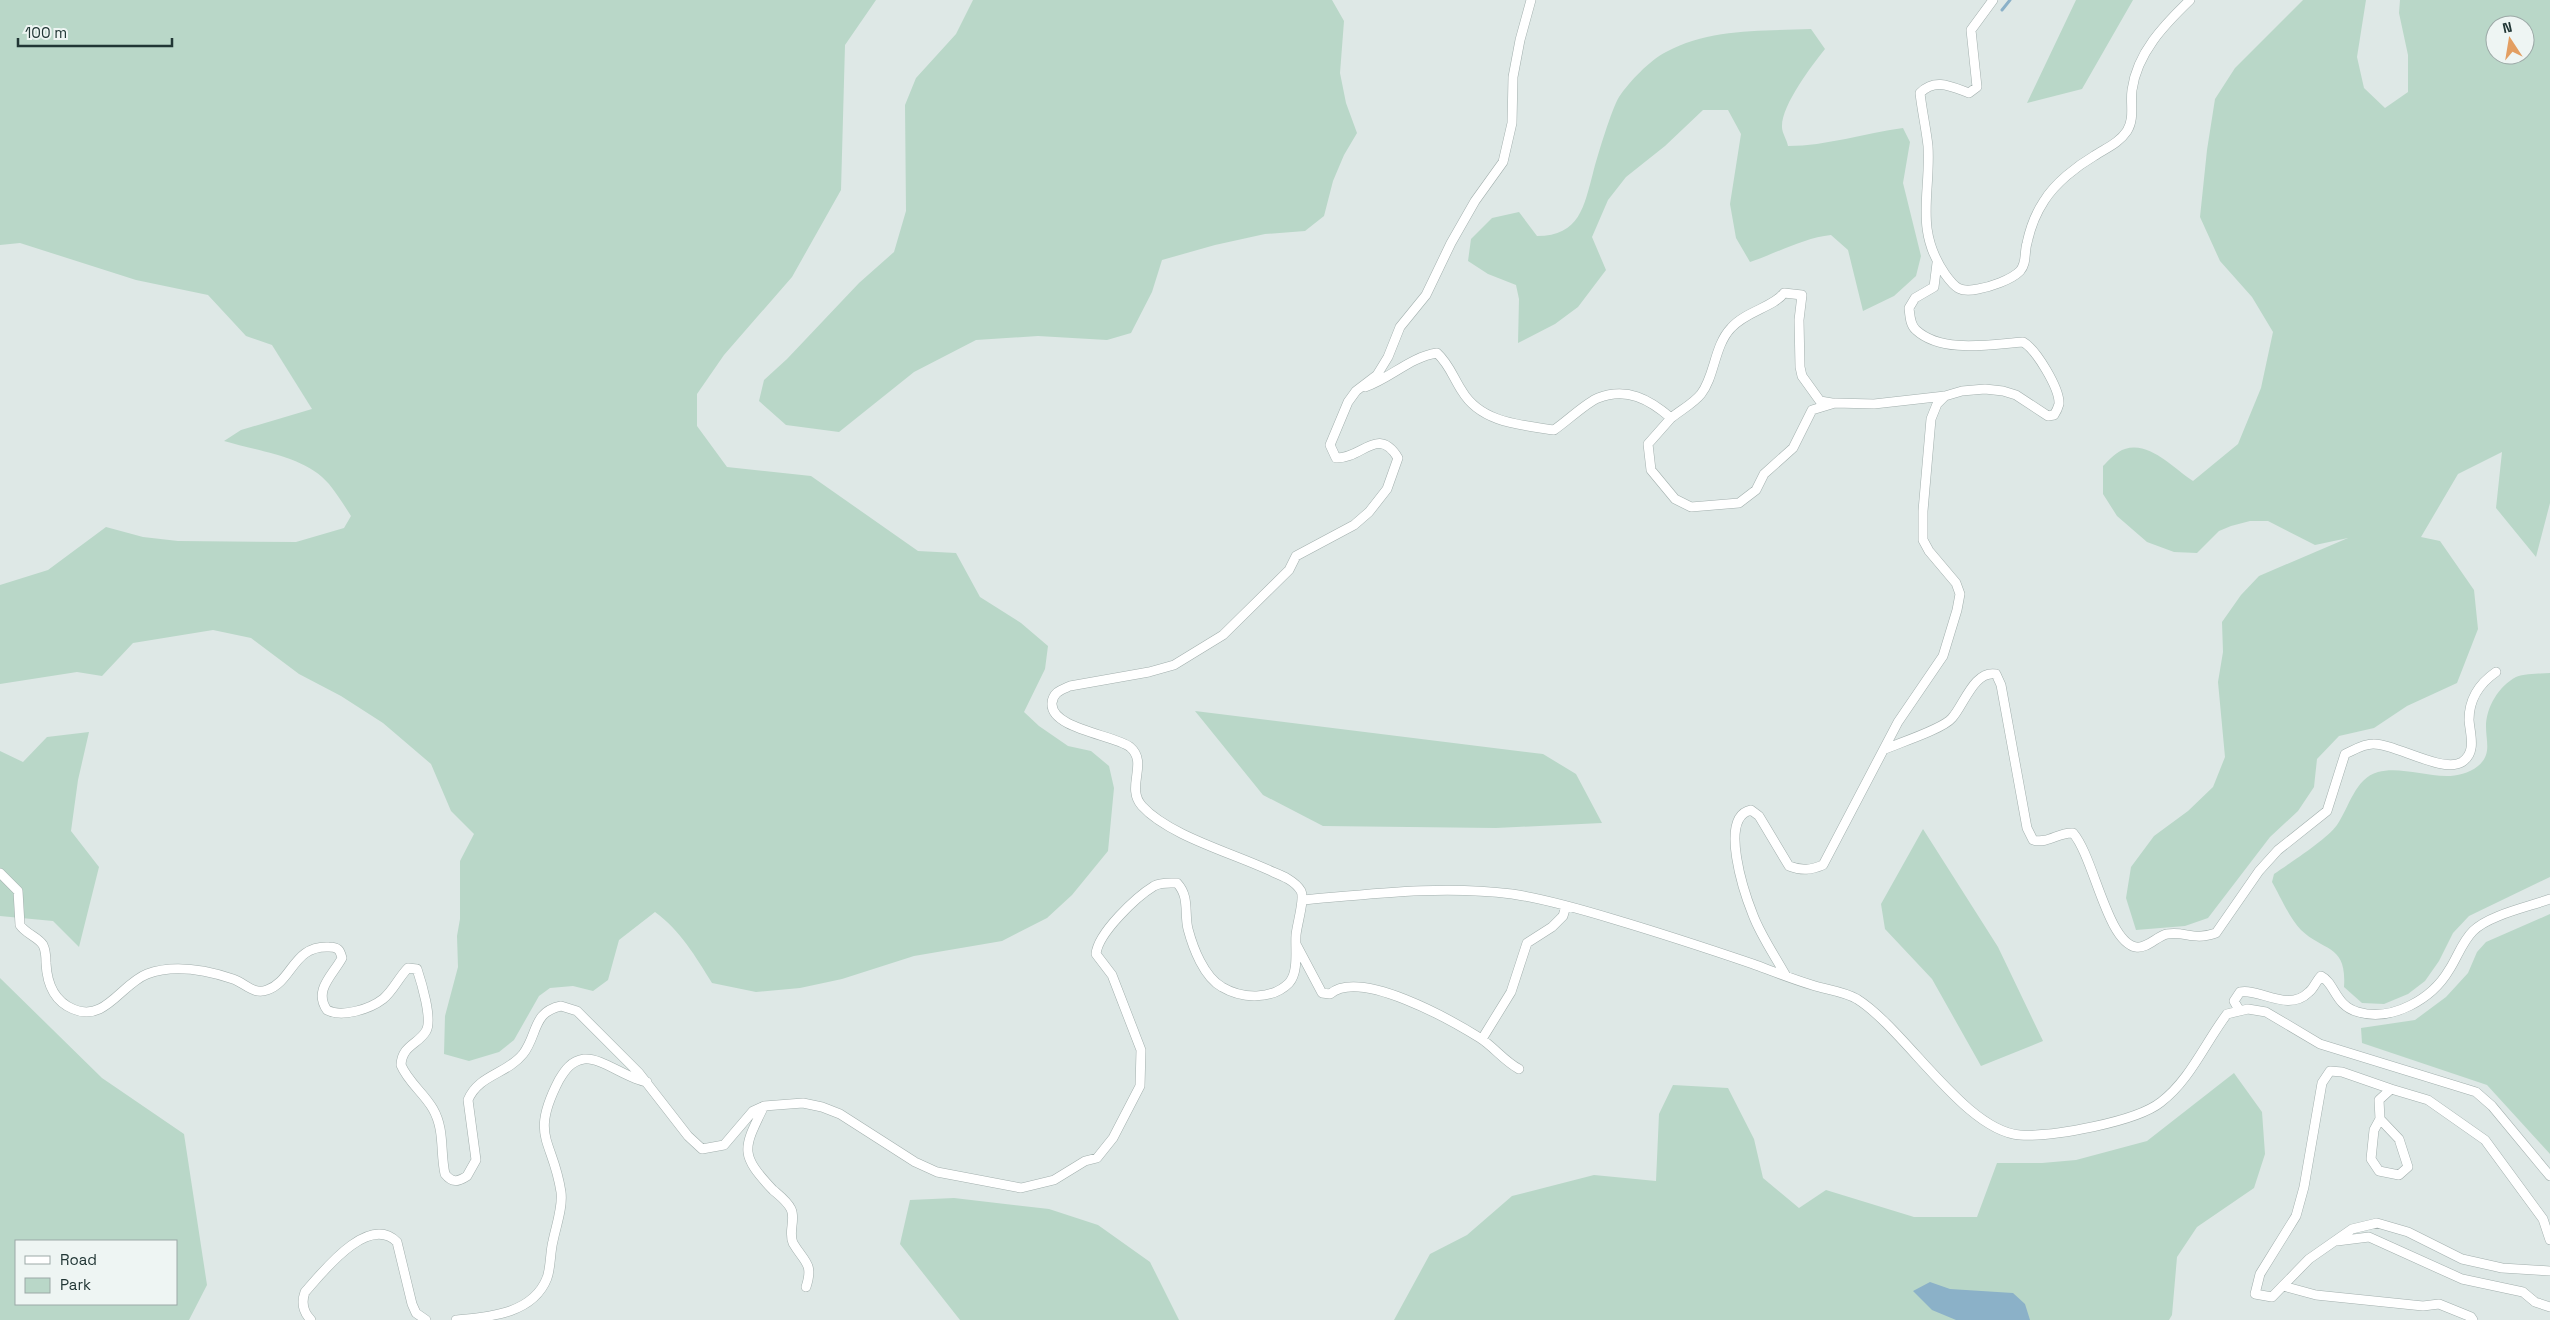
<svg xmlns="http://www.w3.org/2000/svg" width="2550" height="1320" font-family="'Space Grotesk',sans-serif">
<rect width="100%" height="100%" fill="#dee8e6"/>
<path fill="#b9d7c8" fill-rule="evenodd" d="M 0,0 L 876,0 L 845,45 L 841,190 L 792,277 L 724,355 L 697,394 L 697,426 L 727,467 L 811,476 L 918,551 L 956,553 L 980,597 L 1021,623 L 1048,646 L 1045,669 L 1024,712 L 1039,726 L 1068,746 L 1091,751 L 1109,766 L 1114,788 L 1108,851 L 1072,895 L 1047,918 L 1002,941 L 914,956 L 842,979 L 800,988 L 756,992 L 712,983 C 696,957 680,930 655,912 L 619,940 L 608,980 L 593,991 L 573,986 L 550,988 L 539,996 L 514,1040 L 499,1052 L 469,1061 L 444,1054 L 445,1016 L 458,967 L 457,936 L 460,919 L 460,861 L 474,834 L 451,811 L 431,764 L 383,723 L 341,696 L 299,674 L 251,638 L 213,630 L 133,643 L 102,676 L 77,672 L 0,684 L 0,585 L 48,570 L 106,527 L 143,537 L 178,541 L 296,542 L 344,528 L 351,516 C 344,505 337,494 329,484 C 306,456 257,451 224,441 L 241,430 L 312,409 L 272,345 L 246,336 L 208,295 L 136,280 L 20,243 L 0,245 Z
M 973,0 L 1332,0 L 1344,21 L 1340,73 L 1346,103 L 1357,133 L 1344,155 L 1333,181 L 1324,216 L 1305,231 L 1265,234 L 1215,245 L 1162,260 L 1152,292 L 1131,333 L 1107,340 L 1038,336 L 976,340 L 914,372 L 839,432 L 786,425 L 759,401 L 764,380 L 787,359 L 859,283 L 894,252 L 906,211 L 905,105 L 916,78 L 956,34 Z
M 2076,0 L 2133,0 L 2082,89 L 2027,103 Z
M 2303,0 L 2366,0 L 2357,57 L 2364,88 L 2385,108 L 2408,92 L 2408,55 L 2399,13 L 2400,0 L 2550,0 L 2550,503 L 2536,557 L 2496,508 L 2502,452 L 2458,474 L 2421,537 L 2440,541 L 2474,590 L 2478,629 L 2457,683 L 2407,706 L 2374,728 L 2339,736 L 2317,759 L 2314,787 L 2298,811 L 2270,837 L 2208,918 L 2185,926 L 2136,930 L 2126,898 L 2131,867 L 2154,836 L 2188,811 L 2213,787 L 2225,757 L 2218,682 L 2223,652 L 2222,622 L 2241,595 L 2259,576 L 2348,538 L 2315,545 L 2268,521 L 2250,521 L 2231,526 L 2219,531 L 2197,553 L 2174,552 L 2147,542 L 2117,516 L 2103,494 L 2103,466 C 2109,460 2117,451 2125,449 C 2150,441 2174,469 2193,481 L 2238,444 L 2261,388 L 2273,332 L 2252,297 L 2220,261 L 2200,217 L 2207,150 L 2215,99 L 2235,68 ZM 2495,25 L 2525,25 L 2525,55 L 2495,55 Z
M 1811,29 L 1825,49 C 1812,65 1781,106 1782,127 C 1782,133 1787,140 1788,146 C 1827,146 1864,133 1903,128 L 1910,142 L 1903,183 L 1921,256 L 1916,276 L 1894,296 L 1863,311 L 1848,250 L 1831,235 C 1803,238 1777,253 1750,262 L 1736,238 L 1730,204 L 1741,134 L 1728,110 L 1703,110 L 1665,146 L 1626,177 L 1608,200 L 1592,237 L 1606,270 L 1578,307 L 1555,324 L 1518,343 L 1519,299 L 1516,285 L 1488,274 L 1468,261 L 1471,239 L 1492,218 L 1519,212 L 1537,236 C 1580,236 1584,206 1593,173 C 1597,157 1612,108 1619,97 C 1630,81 1649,61 1666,52 C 1710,28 1763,31 1811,29 Z
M 2550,673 L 2550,877 L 2469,916 L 2453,933 L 2439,961 L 2425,981 L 2408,994 L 2384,1004 L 2362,1003 L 2344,987 C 2347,944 2324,952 2301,930 C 2290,919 2280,896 2272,882 L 2274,874 C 2291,862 2326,840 2337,825 C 2349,808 2355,778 2378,772 C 2410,764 2449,789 2478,766 C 2492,755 2486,741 2486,727 C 2486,707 2499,686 2516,677 C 2525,673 2540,674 2550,673 Z
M 1195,711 L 1543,754 L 1576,774 L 1602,823 L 1496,828 L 1323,826 L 1263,795 Z
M 89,732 L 78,780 L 71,831 L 99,867 L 79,947 L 53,921 L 0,916 L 0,751 L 23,762 L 47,737 Z
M 1923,829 L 1998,947 L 2043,1041 L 1981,1066 L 1932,979 L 1885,929 L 1881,904 Z
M 2550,914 L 2550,1154 L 2487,1085 L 2362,1043 L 2361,1028 L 2415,1020 L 2446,997 L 2468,973 L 2477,952 L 2486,942 Z
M 0,978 L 102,1078 L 184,1134 L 207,1285 L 189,1320 L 0,1320 ZM 16,1241 L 176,1241 L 176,1304 L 16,1304 Z
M 2234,1073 L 2262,1112 L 2265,1154 L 2254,1188 L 2197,1227 L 2177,1257 L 2172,1315 L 2169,1320 L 1394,1320 L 1430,1254 L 1467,1235 L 1512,1196 L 1594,1175 L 1656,1181 L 1659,1114 L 1673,1085 L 1728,1088 L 1754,1139 L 1763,1178 L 1799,1208 L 1826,1190 L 1914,1217 L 1977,1217 L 1997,1163 L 2042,1163 L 2076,1160 L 2147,1141 Z
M 954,1198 L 1049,1209 L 1098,1225 L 1150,1262 L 1179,1320 L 960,1320 L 900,1244 L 910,1200 Z"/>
<path fill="#8bb1c8" d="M 1930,1282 L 1950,1289 L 2013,1293 L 2025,1304 L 2030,1320 L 1956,1320 L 1932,1310 L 1913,1291 Z"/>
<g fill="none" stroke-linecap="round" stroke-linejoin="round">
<path stroke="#8bb1c8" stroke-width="3" d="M 2002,10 L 2010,0"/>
<defs>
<path id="minor" d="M 1993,0 L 1971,30 L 1977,87 L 1969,93 C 1950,86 1935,78 1920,93 C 1922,111 1926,128 1928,146 C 1931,194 1914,229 1945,274 C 1955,288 1960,293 1978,289 C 1990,287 2011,280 2020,271 C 2027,263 2024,253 2027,243 C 2030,229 2036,213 2044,201 C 2055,183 2077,166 2094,156 C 2106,148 2119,143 2127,131 C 2135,118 2130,104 2132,90 C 2137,53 2164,25 2190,0
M 1365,387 C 1391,378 1410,357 1437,353 C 1449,364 1453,377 1462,391 C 1481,423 1521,425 1554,430 C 1566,422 1587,402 1598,398 C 1627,387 1649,399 1671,418 L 1648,444 L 1651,470 L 1675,499 L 1691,507 L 1739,503 L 1756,490 L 1764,474 L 1793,448 L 1812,410 L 1835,403 L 1874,404 L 1945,396
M 1671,418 C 1681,410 1694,403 1701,394 C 1715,376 1714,346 1731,328 C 1746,311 1774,307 1784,293 L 1802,295 L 1799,320 L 1800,367 L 1802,376 L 1820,401 L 1832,403
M 1885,749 C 1899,743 1943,729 1952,718 C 1964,705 1974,670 1996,674 L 2001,685 L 2027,828 L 2033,840 C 2049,844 2058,832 2073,833 C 2094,857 2107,942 2136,947 C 2147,949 2157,936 2167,934 C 2186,931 2193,941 2216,933 L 2259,871 L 2278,850 L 2327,811 L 2345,754 C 2354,750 2363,744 2373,744 C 2394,743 2443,774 2462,762 C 2477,752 2470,734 2469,720 C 2469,699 2480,683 2496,672
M 0,873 L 18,891 L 20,925 C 26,934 38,937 43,945 C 46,951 46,957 46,963 C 47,984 54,1001 73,1009 C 105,1023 121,984 147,974 C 174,964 206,970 233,979 C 245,983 253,995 267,990 C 293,981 293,945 329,947 C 338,947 340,950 342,958 C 333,975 313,990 327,1010 C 342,1018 370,1009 383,999 C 393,991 399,977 408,968 L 417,969 C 421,981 433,1020 426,1031 C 419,1044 402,1045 401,1065 C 408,1082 424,1093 433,1109 C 445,1130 440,1152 445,1174 C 452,1183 458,1182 467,1176 L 476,1160 L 468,1100 C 478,1075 507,1074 523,1054 C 538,1035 532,1012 561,1006 L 577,1011 L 639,1073 L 688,1136 L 702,1149 L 724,1145 L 753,1111 L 764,1106 L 803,1103 L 822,1107 L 840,1114 L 915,1162 L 937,1172 L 1021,1188 L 1054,1180 L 1085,1161 L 1097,1158 L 1113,1138 L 1140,1086 L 1141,1050 L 1112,975 L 1096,954 C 1098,933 1136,897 1154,886 C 1161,882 1169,883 1177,883 C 1190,897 1184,913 1188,929 C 1193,948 1204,977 1222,987 C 1242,999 1272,1000 1289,983 C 1299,972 1295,949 1296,935 C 1297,924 1305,899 1301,891 C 1295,881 1283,876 1273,872 C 1236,854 1169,836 1142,806 C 1125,787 1149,763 1130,747 C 1115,735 1050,729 1052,703 C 1053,692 1061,690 1070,686 L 1149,672 L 1174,665 L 1223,635 L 1289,570 L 1296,556 L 1354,525 L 1369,512 L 1387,489 L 1398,458 C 1378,425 1362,459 1336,458 L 1330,445 L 1348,402 L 1356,391 L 1377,375 L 1388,357 L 1400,327 L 1426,295 L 1451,243 L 1475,201 L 1503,162 L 1512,123 L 1513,77 L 1520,40 L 1531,0
M 1303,900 C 1372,894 1441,885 1512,894 C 1546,899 1580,909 1613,919 C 1660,933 1706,948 1753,964 C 1772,971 1792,979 1812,985 C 1827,990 1843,991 1857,999 C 1905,1029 1965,1131 2020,1135 C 2052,1137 2136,1122 2161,1102 C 2190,1080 2205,1043 2227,1014 L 2248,1009 L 2266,1012 L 2320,1044 L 2476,1092 L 2492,1106 L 2550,1176
M 1296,944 L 1322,993 L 1330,994 C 1360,968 1451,1020 1480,1038 C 1494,1047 1504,1061 1519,1069
M 1786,976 C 1775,956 1761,936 1753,915 C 1745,895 1718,817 1751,810 L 1759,816 L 1789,866 C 1802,871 1811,870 1823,865 L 1898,722 L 1943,656 L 1957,610 L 1960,594 L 1956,583 L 1929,551 L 1923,540 L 1923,511 L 1931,419 L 1937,404 L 1945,396 L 1962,391 L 1985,389 L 2003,391 L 2016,395 L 2048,416 L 2054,415 C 2056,412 2058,408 2059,404 C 2060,389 2036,349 2023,342 C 1992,344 1942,354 1916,330 C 1910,325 1910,316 1909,308 L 1915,298 L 1934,287 L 1937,263
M 2239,1010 L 2234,1001 L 2240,992 C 2260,988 2288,1013 2309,992 C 2314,988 2316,981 2321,976 C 2335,983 2335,1006 2358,1012 C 2392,1022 2432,999 2449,970 C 2457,958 2462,942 2473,931 C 2489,915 2528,907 2550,899
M 1482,1039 L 1511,992 L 1527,943 L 1552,927 L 1563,916 L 1566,906
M 2391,1089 L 2342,1072 L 2330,1071 L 2322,1083 L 2304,1187 L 2296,1216 L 2260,1274 L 2255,1294 L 2272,1297 L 2309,1259 L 2352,1229 L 2377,1223 L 2408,1232 L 2462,1259 L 2502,1268 L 2550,1271
M 764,1106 C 743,1149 739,1154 773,1190 C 780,1196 787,1201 791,1209 C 796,1219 788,1232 793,1243 C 804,1262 814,1263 806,1287
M 2380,1119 L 2399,1139 L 2408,1167 L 2399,1175 L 2379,1171 L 2371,1159 L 2374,1130 L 2380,1119 L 2379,1100 L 2391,1089 L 2428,1100 L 2485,1140 L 2543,1219 L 2550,1240
M 2337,1241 L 2369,1237 L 2462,1279 L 2523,1292 L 2535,1302 L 2550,1307
M 2283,1286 L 2316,1295 L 2423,1306 L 2439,1304 L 2471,1317 L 2473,1320
M 311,1320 C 303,1312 301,1303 305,1292 C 322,1273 368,1213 397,1242 L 412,1304 L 416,1313 L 426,1320
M 456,1320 C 489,1317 533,1314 547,1278 C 551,1267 550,1252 553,1241 C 556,1226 563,1207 561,1192 C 553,1139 529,1138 559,1080 C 565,1070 571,1061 584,1059 C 601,1057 627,1079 647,1082"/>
</defs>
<use href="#minor" stroke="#a2afad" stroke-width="10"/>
<use href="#minor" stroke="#fff" stroke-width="9"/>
</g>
<rect x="15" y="1240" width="162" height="65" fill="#eef5f3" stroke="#9ca9a7"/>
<rect x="25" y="1256" width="25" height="8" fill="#ffffff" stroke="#9ca9a7"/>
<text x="60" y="1265" font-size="15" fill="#213635">Road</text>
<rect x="25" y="1278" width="25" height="15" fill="#b9d7c8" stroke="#9ca9a7"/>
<text x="60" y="1290" font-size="15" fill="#213635">Park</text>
<g transform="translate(2510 40) rotate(348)"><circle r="24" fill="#eef5f3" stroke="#9ca9a7"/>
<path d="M0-4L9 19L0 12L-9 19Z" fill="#e39e61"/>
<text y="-8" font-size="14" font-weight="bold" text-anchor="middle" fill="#213635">N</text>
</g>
<path d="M18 38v8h154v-8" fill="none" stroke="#213635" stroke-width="2.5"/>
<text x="25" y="38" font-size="15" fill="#213635" stroke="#eef5f3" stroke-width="4" paint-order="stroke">100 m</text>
</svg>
